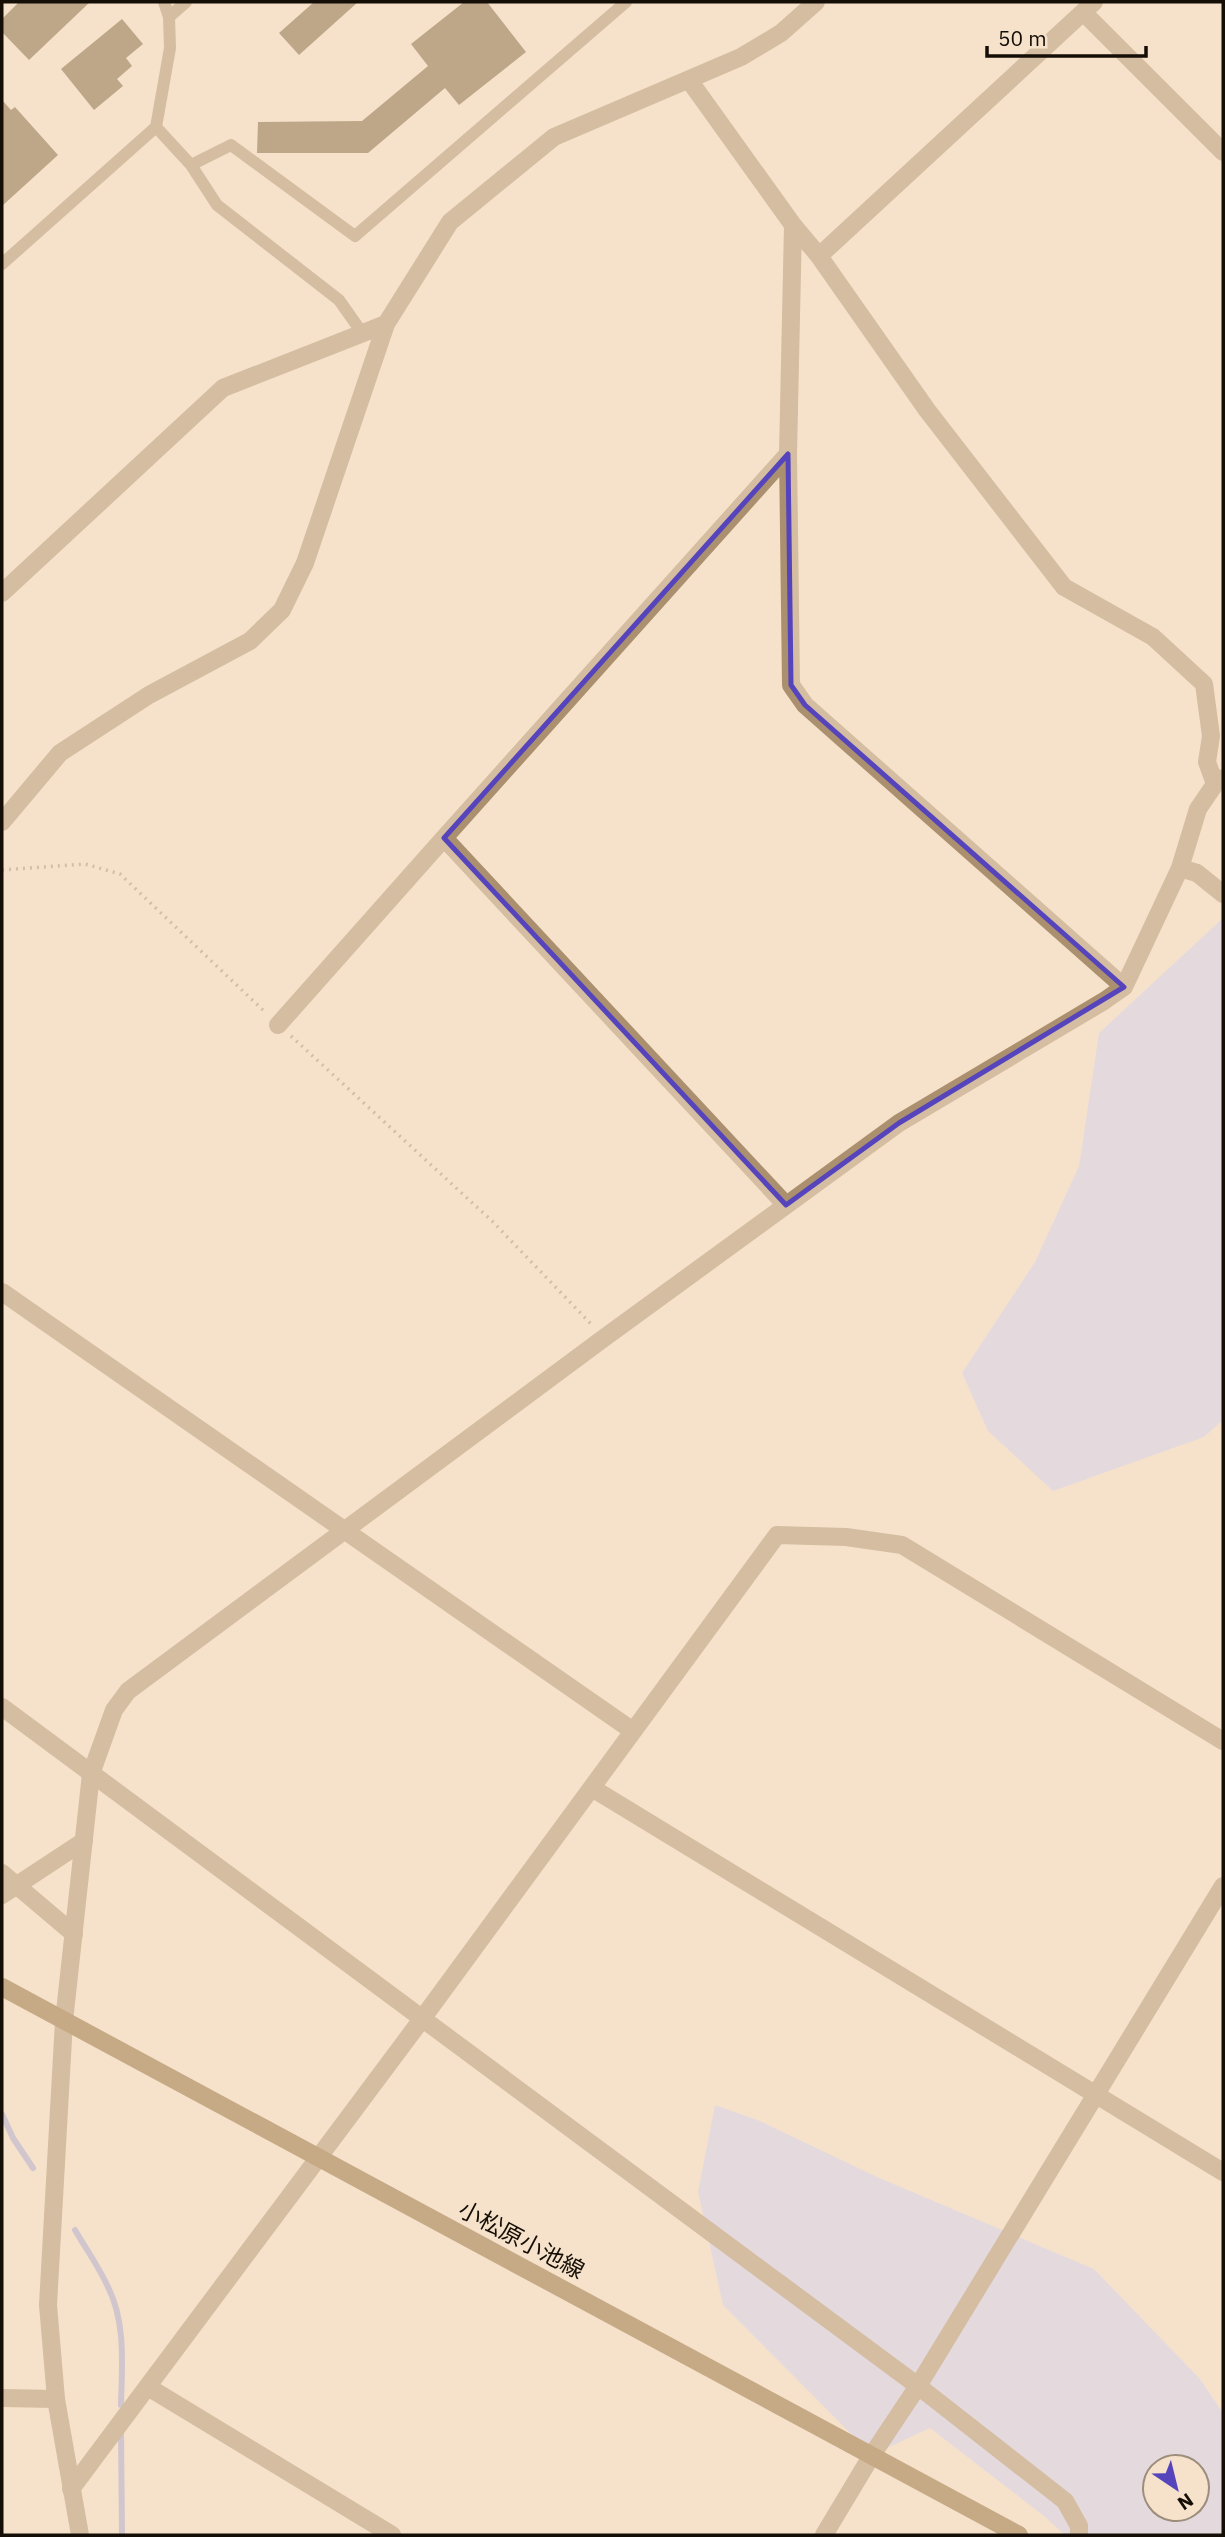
<svg xmlns="http://www.w3.org/2000/svg" width="1225" height="2537" font-family="'IBM Plex Sans','Noto Sans JP',sans-serif">
<rect width="100%" height="100%" fill="#f6e2ca"/>
<path fill="#cfd0f7" fill-rule="evenodd" d="M 1223,918 L 1223,1420 L 1204,1437 L 1053,1491 L 988,1431 L 962,1373 L 1035,1262 L 1079,1166 L 1099,1033 Z
M 715,2105 L 760,2121 L 877,2177 L 1094,2269 L 1200,2379 L 1223,2413 L 1223,2535 L 1065,2535 L 1044,2516 L 930,2428 L 872,2455 L 723,2305 L 698,2192 ZM 1155,2467 L 1197,2467 L 1197,2509 L 1155,2509 Z"/>
<g fill="none" stroke-linecap="round" stroke-linejoin="round">
<path stroke="#a4a4d2" stroke-width="6" d="M 2,2114 L 13,2138 L 33,2168
M 75,2230 C 86,2249 99,2267 108,2287 C 126,2323 122,2365 121,2405
M 121,2431 L 122,2535"/>
</g>
<path fill="#7b5d38" d="M 19,2 L 90,2 L 29,60 L 2,32 L 2,19 Z
M 314,2 L 358,2 L 299,55 L 279,33 Z
M 464,2 L 487,2 L 526,52 L 459,105 L 445,88 L 368,153 L 257,153 L 258,122 L 362,121 L 428,66 L 411,44 Z
M 122,19 L 143,44 L 126,58 L 132,66 L 117,79 L 123,86 L 94,110 L 61,69 Z
M 2,100 L 11,110 L 15,107 L 58,155 L 2,206 Z"/>
<g fill="none" stroke-linecap="round" stroke-linejoin="round">
<path stroke="#a39482" stroke-width="3.5" stroke-dasharray="2 5" stroke-linecap="butt" d="M 2,870 L 85,864 L 120,874 L 265,1012
M 291,1036 L 492,1221 L 591,1324"/>
<path stroke="#ab906f" stroke-width="12" d="M 169,17 L 186,2
M 156,127 L 191,165 L 217,205 L 339,300 L 363,334
M 191,165 L 231,145 L 355,236 L 626,2
M 2,264 L 156,127 L 170,48 L 169,17 L 164,2"/>
<path stroke="#ab906f" stroke-width="18" d="M 1083,12 L 1223,152
M 689,80 L 793,225 L 788,454 L 444,838 L 786,1205
M 793,225 L 819,256 L 927,410 L 1064,587 L 1153,637 L 1204,684 L 1211,736 L 1207,762 L 1215,784
M 819,256 L 1094,2
M 788,454 L 791,685 L 805,705 L 1124,987
M 2,593 L 223,388 L 386,324 L 450,222 L 554,137 L 741,57 L 781,33 L 816,2
M 2,822 L 60,753 L 149,695 L 250,641 L 282,610 L 305,563 L 386,324
M 1180,868 L 1197,873 L 1223,894
M 278,1025 L 444,838
M 2,1292 L 633,1731
M 2,1707 L 918,2386 L 1065,2501 L 1079,2526 L 1079,2535
M 91,1774 L 114,1710 L 128,1691 L 604,1338 L 899,1123 L 1104,1001 L 1124,987 L 1180,868 L 1198,809 L 1215,784 L 1223,778
M 592,1788 L 1223,2172
M 2,1873 L 74,1934
M 2,1895 L 84,1841
M 148,2387 L 392,2535
M 2,2398 L 56,2399
M 71,2489 L 422,2019 L 777,1535 L 846,1537 L 902,1545 L 1223,1741
M 824,2535 L 872,2455 L 918,2386 L 1223,1886"/>
<path stroke="#ab906f" stroke-width="18" d="M 80,2535 L 56,2399 L 48,2305 L 64,2021 L 91,1774"/>
<path stroke="#8d6632" stroke-width="18" d="M 2,1987 L 1019,2535"/>
</g>
<path d="M0 0H1225V2537H0ZM 788,454 L 791,685 L 805,705 L 1124,987 L 899,1123 L 786,1205 L 444,838 Z" fill="#f6e2ca" fill-opacity=".55" fill-rule="evenodd"/>
<path fill="none" stroke="#5644bc" stroke-width="5" stroke-linejoin="round" d="M 788,454 L 791,685 L 805,705 L 1124,987 L 899,1123 L 786,1205 L 444,838 Z"/>
<g text-anchor="middle" dominant-baseline="central" stroke-width="6" stroke-linejoin="round" paint-order="stroke">
<g font-size="23" fill="#140e06" stroke="#f6e2ca">
<text transform="translate(522 2239) rotate(28)">小松原小池線</text>
</g>
</g>
<rect width="1225" height="2537" fill="none" stroke="#140e06" stroke-width="7"/>
<g transform="translate(1176 2488) rotate(145)"><circle r="33" fill="#f6e2ca" stroke="#9c8d7c" stroke-width="2"/>
<path d="M0-5L12 26L0 18L-12 26Z" fill="#5644bc"/>
<text y="-10" font-size="19" font-weight="bold" text-anchor="middle" fill="#140e06">N</text>
</g>
<path d="M987 46v10h159v-10" fill="none" stroke="#140e06" stroke-width="3.5"/>
<text x="998" y="46" font-size="21" fill="#140e06" stroke="#f6e2ca" stroke-width="5" paint-order="stroke">50 m</text>
</svg>
